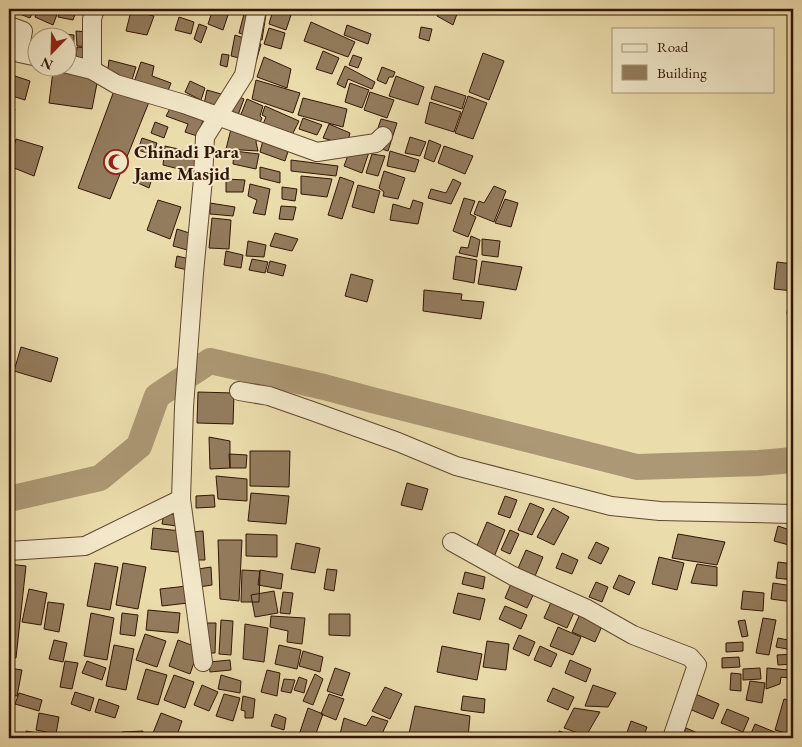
<svg xmlns="http://www.w3.org/2000/svg" width="802" height="747" font-family="'EB Garamond',serif">
<rect width="100%" height="100%" fill="#ebdcac"/>
<filter id="stains"><feTurbulence type="fractalNoise" baseFrequency=".004" numOctaves="4"/><feColorMatrix values="0 0 0 0 .2 0 0 0 0 .09 0 0 0 0 .02 0 0 0 .5 -.17"/></filter>
<radialGradient id="worn" r=".72"><stop offset=".6" stop-color="#630" stop-opacity="0"/><stop offset="1" stop-color="#630" stop-opacity=".3"/></radialGradient>
<g fill="none" stroke-linecap="round" stroke-linejoin="round">
<path stroke="#ac9874" stroke-width="26" d="M 9,499 L 100,478 L 139,446 L 157,396 L 210,361 L 324,387 L 372,400 L 637,467 L 759,463 L 793,460"/>
</g>
<path fill="#937c5d" stroke="#331507" d="M 18,9 L 34,9 L 30,18 L 17,13 Z
M 38,9 L 59,9 L 53,25 L 35,17 Z
M 61,9 L 77,9 L 73,20 L 58,17 Z
M 213,9 L 230,9 L 223,30 L 208,24 Z
M 296,9 L 314,9 L 312,15 Z
M 404,9 L 421,9 L 418,15 Z
M 441,9 L 453,9 L 458,11 L 453,25 L 437,16 Z
M 245,10 L 266,14 L 262,40 L 239,33 Z
M 273,10 L 291,15 L 286,30 L 269,24 Z
M 131,11 L 154,16 L 147,35 L 126,31 Z
M 179,17 L 194,22 L 191,34 L 175,30 Z
M 311,22 L 355,42 L 348,57 L 304,41 Z
M 199,24 L 207,27 L 201,43 L 194,39 Z
M 347,25 L 371,34 L 368,44 L 344,35 Z
M 421,27 L 432,29 L 429,41 L 419,38 Z
M 269,28 L 285,33 L 281,49 L 264,44 Z
M 76,31 L 100,33 L 99,47 L 77,46 Z
M 9,33 L 37,43 L 32,62 L 9,56 Z
M 65,34 L 74,35 L 73,68 L 68,68 L 68,38 L 65,38 Z
M 235,35 L 261,44 L 256,62 L 231,56 Z
M 77,47 L 86,48 L 81,70 L 75,68 Z
M 323,51 L 339,58 L 332,74 L 316,69 Z
M 483,53 L 504,61 L 489,100 L 469,92 Z
M 222,54 L 229,55 L 227,67 L 220,65 Z
M 353,55 L 362,58 L 358,68 L 349,65 Z
M 264,57 L 291,69 L 287,88 L 257,77 Z
M 109,60 L 136,67 L 131,83 L 107,76 Z
M 141,62 L 154,66 L 152,76 L 171,83 L 166,96 L 133,85 Z
M 345,66 L 375,82 L 372,89 L 348,79 L 345,88 L 337,84 Z
M 382,67 L 395,72 L 393,77 L 389,77 L 386,84 L 377,80 Z
M 53,71 L 98,78 L 92,109 L 49,103 Z
M 9,74 L 30,81 L 25,100 L 9,95 Z
M 396,76 L 424,87 L 418,105 L 389,96 Z
M 256,80 L 300,93 L 293,113 L 252,99 Z
M 190,81 L 205,88 L 201,100 L 185,92 Z
M 350,83 L 369,90 L 362,108 L 345,102 Z
M 435,86 L 466,96 L 462,109 L 431,99 Z
M 115,88 L 149,102 L 110,199 L 78,188 Z
M 207,90 L 221,94 L 217,113 L 203,109 Z
M 227,91 L 244,99 L 238,115 L 225,109 Z
M 370,92 L 394,100 L 387,118 L 364,110 Z
M 468,96 L 487,103 L 473,139 L 455,133 Z
M 303,98 L 347,109 L 343,127 L 298,115 Z
M 247,99 L 263,106 L 260,116 L 262,118 L 259,125 L 238,122 Z
M 430,102 L 461,112 L 454,132 L 425,123 Z
M 172,105 L 204,118 L 197,136 L 185,132 L 188,124 L 166,116 Z
M 9,106 L 15,109 L 13,116 L 9,114 Z
M 265,106 L 299,121 L 290,139 L 263,124 L 266,117 L 262,115 Z
M 303,118 L 322,125 L 317,135 L 299,129 Z
M 381,119 L 397,123 L 388,151 L 372,146 Z
M 155,122 L 168,127 L 164,138 L 151,133 Z
M 329,124 L 350,133 L 344,156 L 328,153 L 333,141 L 323,138 Z
M 232,125 L 258,134 L 256,142 L 258,151 L 226,149 Z
M 264,136 L 290,145 L 285,161 L 260,152 Z
M 410,137 L 426,142 L 420,156 L 405,153 Z
M 142,138 L 157,143 L 153,155 L 138,150 Z
M 16,139 L 43,147 L 34,176 L 9,166 Z
M 429,140 L 441,145 L 434,162 L 424,158 Z
M 165,146 L 187,151 L 190,148 L 206,148 L 203,175 L 163,165 Z
M 444,146 L 473,156 L 465,174 L 438,163 Z
M 351,147 L 369,152 L 362,173 L 344,166 Z
M 234,151 L 259,154 L 256,169 L 233,164 Z
M 390,151 L 419,160 L 415,172 L 387,166 Z
M 372,154 L 385,156 L 378,176 L 366,173 Z
M 291,160 L 338,166 L 336,176 L 291,171 Z
M 260,167 L 280,172 L 280,183 L 260,178 Z
M 384,171 L 405,178 L 398,199 L 383,196 L 384,192 L 379,188 Z
M 144,172 L 153,175 L 149,188 L 138,183 Z
M 301,176 L 332,179 L 327,197 L 301,194 Z
M 340,177 L 354,182 L 342,219 L 328,215 Z
M 226,179 L 245,180 L 243,192 L 226,192 Z
M 453,179 L 461,183 L 451,204 L 428,198 L 431,189 L 446,193 Z
M 250,184 L 270,189 L 265,215 L 253,213 L 257,200 L 248,196 Z
M 358,185 L 380,191 L 374,213 L 352,207 Z
M 494,186 L 506,191 L 494,222 L 474,214 L 479,201 L 484,203 Z
M 282,187 L 297,189 L 295,201 L 282,199 Z
M 464,198 L 475,201 L 470,214 L 476,217 L 468,237 L 453,231 Z
M 505,199 L 518,203 L 511,227 L 495,223 Z
M 158,200 L 181,207 L 170,239 L 147,230 Z
M 413,200 L 423,203 L 418,224 L 390,220 L 393,204 L 410,209 Z
M 210,203 L 235,207 L 233,216 L 210,214 Z
M 281,206 L 296,207 L 293,220 L 279,219 Z
M 212,218 L 231,220 L 229,249 L 209,248 Z
M 177,229 L 205,238 L 202,254 L 173,246 Z
M 275,233 L 298,239 L 292,251 L 270,246 Z
M 471,236 L 480,240 L 477,257 L 459,253 L 461,247 L 468,248 Z
M 482,239 L 500,241 L 498,257 L 482,255 Z
M 248,241 L 266,245 L 264,257 L 246,256 Z
M 226,251 L 243,255 L 241,268 L 224,265 Z
M 177,256 L 202,262 L 200,273 L 175,267 Z
M 456,256 L 477,260 L 474,283 L 453,279 Z
M 252,259 L 268,262 L 265,273 L 249,270 Z
M 270,261 L 286,265 L 283,276 L 267,272 Z
M 482,261 L 522,267 L 516,290 L 478,284 Z
M 777,262 L 793,264 L 793,291 L 774,289 Z
M 351,274 L 373,280 L 367,302 L 345,296 Z
M 424,290 L 462,294 L 461,300 L 484,302 L 481,319 L 423,311 Z
M 789,297 L 793,297 L 793,314 L 787,314 Z
M 21,347 L 58,358 L 51,382 L 14,371 Z
M 198,392 L 234,393 L 233,424 L 197,423 Z
M 209,437 L 230,441 L 230,468 L 210,469 Z
M 250,451 L 290,451 L 289,487 L 250,486 Z
M 229,454 L 247,455 L 246,468 L 230,468 Z
M 216,476 L 247,479 L 247,501 L 218,499 Z
M 407,483 L 428,489 L 422,510 L 401,505 Z
M 251,493 L 289,496 L 286,524 L 248,521 Z
M 214,495 L 215,507 L 196,508 L 196,496 Z
M 505,496 L 517,500 L 510,518 L 498,514 Z
M 530,503 L 544,509 L 532,535 L 518,530 Z
M 553,508 L 569,517 L 554,545 L 537,537 Z
M 164,513 L 178,515 L 177,526 L 162,524 Z
M 487,522 L 505,530 L 494,557 L 476,548 Z
M 778,526 L 793,531 L 789,545 L 774,541 Z
M 153,528 L 181,531 L 178,552 L 151,549 Z
M 510,530 L 519,534 L 510,554 L 501,550 Z
M 203,531 L 205,560 L 193,560 L 192,532 Z
M 246,534 L 277,535 L 277,557 L 246,556 Z
M 678,534 L 725,542 L 717,565 L 672,558 Z
M 218,540 L 242,540 L 239,601 L 220,599 Z
M 596,542 L 609,548 L 601,564 L 588,558 Z
M 296,543 L 320,548 L 315,573 L 291,569 Z
M 526,550 L 543,557 L 533,581 L 516,573 Z
M 562,553 L 578,560 L 572,574 L 556,568 Z
M 659,557 L 684,563 L 677,590 L 652,584 Z
M 778,562 L 793,564 L 793,580 L 776,578 Z
M 95,563 L 118,567 L 110,610 L 87,606 Z
M 123,563 L 146,567 L 138,609 L 116,605 Z
M 9,564 L 26,566 L 16,658 L 9,657 Z
M 697,564 L 717,567 L 717,586 L 691,583 Z
M 211,567 L 212,585 L 199,587 L 198,569 Z
M 327,569 L 337,570 L 334,591 L 324,589 Z
M 242,570 L 260,571 L 259,602 L 241,602 Z
M 260,570 L 283,574 L 281,589 L 258,585 Z
M 465,572 L 485,577 L 483,589 L 462,584 Z
M 619,575 L 635,582 L 629,595 L 613,588 Z
M 513,579 L 536,589 L 527,608 L 505,598 Z
M 596,582 L 608,587 L 602,602 L 589,597 Z
M 773,583 L 793,586 L 793,602 L 771,599 Z
M 187,586 L 188,603 L 162,606 L 160,589 Z
M 29,589 L 47,593 L 41,625 L 22,622 Z
M 274,591 L 278,613 L 255,617 L 251,595 Z
M 743,591 L 764,593 L 763,611 L 741,609 Z
M 283,592 L 293,593 L 290,614 L 280,613 Z
M 458,593 L 485,599 L 480,620 L 453,613 Z
M 552,600 L 575,610 L 567,628 L 544,618 Z
M 48,602 L 64,604 L 59,632 L 44,629 Z
M 505,606 L 527,615 L 521,629 L 499,619 Z
M 148,610 L 180,613 L 178,633 L 146,630 Z
M 91,613 L 114,618 L 107,660 L 84,656 Z
M 122,613 L 138,615 L 135,636 L 120,634 Z
M 329,614 L 350,614 L 350,636 L 329,635 Z
M 580,614 L 603,624 L 595,642 L 572,632 Z
M 271,616 L 305,618 L 302,644 L 287,642 L 288,631 L 270,627 Z
M 763,618 L 776,620 L 769,655 L 756,653 Z
M 221,620 L 233,621 L 231,655 L 219,654 Z
M 745,620 L 748,636 L 742,637 L 738,621 Z
M 207,623 L 216,623 L 215,653 L 206,653 Z
M 245,624 L 268,628 L 264,662 L 243,659 Z
M 558,627 L 581,637 L 573,655 L 550,646 Z
M 145,634 L 166,641 L 157,667 L 136,660 Z
M 519,635 L 535,642 L 529,656 L 513,649 Z
M 778,638 L 793,641 L 793,650 L 776,647 Z
M 54,640 L 67,643 L 63,662 L 49,659 Z
M 178,640 L 199,648 L 190,674 L 169,666 Z
M 487,641 L 509,644 L 506,670 L 483,667 Z
M 743,642 L 743,651 L 726,652 L 726,643 Z
M 114,645 L 134,649 L 126,690 L 106,686 Z
M 279,645 L 301,650 L 297,669 L 275,664 Z
M 442,646 L 482,654 L 477,680 L 437,672 Z
M 540,646 L 557,654 L 551,667 L 534,660 Z
M 303,651 L 323,657 L 320,672 L 299,666 Z
M 793,654 L 793,664 L 778,665 L 777,655 Z
M 739,657 L 740,667 L 722,668 L 722,658 Z
M 230,660 L 231,670 L 210,672 L 209,662 Z
M 570,660 L 591,669 L 586,682 L 565,673 Z
M 65,661 L 78,663 L 72,689 L 60,687 Z
M 87,661 L 106,668 L 102,680 L 82,673 Z
M 9,668 L 22,670 L 17,696 L 9,695 Z
M 335,668 L 350,673 L 342,696 L 327,691 Z
M 760,668 L 761,679 L 743,680 L 743,669 Z
M 767,668 L 789,670 L 789,678 L 781,677 L 780,684 L 766,689 Z
M 146,669 L 167,675 L 158,705 L 137,699 Z
M 267,670 L 280,673 L 277,696 L 261,692 Z
M 731,673 L 741,674 L 741,691 L 730,690 Z
M 315,674 L 323,679 L 313,705 L 303,701 Z
M 174,675 L 194,682 L 185,708 L 164,700 Z
M 221,675 L 241,681 L 240,693 L 218,689 Z
M 299,677 L 307,680 L 304,693 L 294,690 Z
M 284,679 L 295,680 L 291,693 L 281,691 Z
M 750,681 L 765,683 L 762,703 L 746,700 Z
M 202,685 L 218,692 L 209,711 L 194,705 Z
M 593,685 L 616,693 L 608,707 L 585,706 Z
M 385,687 L 402,694 L 390,719 L 372,711 Z
M 553,688 L 574,697 L 568,710 L 547,701 Z
M 75,692 L 94,698 L 90,711 L 71,704 Z
M 19,693 L 42,700 L 39,711 L 15,704 Z
M 693,693 L 719,704 L 713,719 L 687,708 Z
M 224,694 L 240,698 L 233,721 L 216,716 Z
M 329,694 L 344,699 L 336,720 L 321,714 Z
M 243,696 L 255,699 L 253,718 L 245,718 L 245,711 L 241,710 Z
M 463,696 L 485,699 L 484,713 L 461,710 Z
M 99,699 L 119,706 L 115,718 L 95,712 Z
M 784,699 L 793,701 L 793,735 L 775,730 Z
M 9,700 L 12,700 L 11,727 L 9,727 Z
M 415,706 L 470,716 L 468,738 L 408,738 Z
M 308,708 L 323,714 L 315,736 L 300,732 Z
M 574,708 L 600,712 L 586,736 L 564,728 Z
M 727,709 L 749,718 L 743,732 L 721,723 Z
M 39,713 L 59,717 L 56,734 L 36,730 Z
M 161,713 L 182,721 L 176,738 L 151,738 Z
M 275,714 L 286,718 L 284,730 L 271,726 Z
M 372,716 L 388,721 L 380,738 L 339,738 L 344,718 L 366,726 Z
M 631,721 L 647,727 L 643,738 L 625,738 Z
M 755,724 L 777,733 L 775,738 L 749,738 Z
M 686,728 L 709,738 L 682,738 Z
M 26,731 L 37,733 L 36,738 L 25,738 Z
M 143,731 L 143,738 L 123,738 L 122,732 Z
M 559,731 L 581,738 L 557,738 Z
M 276,733 L 293,738 L 274,738 Z
M 515,733 L 534,738 L 513,738 Z
M 84,735 L 116,738 L 84,738 Z"/>
<g fill="none" stroke-linecap="round" stroke-linejoin="round">
<defs>
<path id="minor" d="M 9,26 L 23,31 L 19,53 L 38,57
M 68,64 L 92,70 L 92,19 L 95,9
M 92,70 L 116,84 L 184,104 L 317,152 L 376,143 L 383,136
M 239,391 L 269,396 L 312,411 L 398,442 L 456,466 L 611,506 L 660,511 L 793,514
M 452,542 L 513,576 L 587,609 L 633,635 L 690,657 L 697,665 L 672,738
M 9,551 L 85,546 L 181,499
M 203,662 L 181,499 L 184,407 L 194,273 L 203,179 L 205,137 L 244,75 L 257,9"/>
</defs>
<use href="#minor" stroke="#614730" stroke-width="20"/>
<use href="#minor" stroke="#f2e8c9" stroke-width="18"/>
</g>
<defs>
<symbol id="mosque-ring" viewBox="-11 -11 22 22"><circle r="9.5" fill="#f2e8c9" stroke="#8f2418" stroke-width="1.5"/><path d="M3.5-4.9A6 6 0 1 0 3.5 4.9A5 5 0 1 1 3.5-4.9Z" fill="#8f2418"/></symbol>
</defs>
<g fill-rule="evenodd">
<use href="#mosque-ring" x="102" y="148" width="28" height="28"/>
</g>
<g text-anchor="middle" dominant-baseline="central" stroke-width="4" stroke-linejoin="round" paint-order="stroke">
<g font-size="19" font-weight="bold" fill="#331507" stroke="#f2e8c9" text-anchor="start">
<text x="134" y="151">Chinadi Para<tspan x="134" dy="22">Jame Masjid</tspan></text>
</g>
</g>
<rect width="802" height="747" fill="none" stroke="#ebdcac" stroke-width="30"/>
<rect x="10" y="10" width="782" height="727" fill="none" stroke="#331507" stroke-width="2.5"/>
<rect x="15" y="15" width="772" height="717" fill="none" stroke="#331507"/>
<rect x="612" y="28" width="162" height="65" fill="#f2e8c9" stroke="#a6947b"/>
<rect x="622" y="44" width="25" height="8" fill="#f2e8c9" stroke="#a6947b"/>
<text x="657" y="52" font-size="15" fill="#331507">Road</text>
<rect x="622" y="65" width="25" height="15" fill="#937c5d" stroke="#a6947b"/>
<text x="657" y="78" font-size="15" fill="#331507">Building</text>
<g transform="translate(52 52) rotate(203)"><circle r="24" fill="#f2e8c9" stroke="#a6947b"/>
<path d="M0-4L9 19L0 12L-9 19Z" fill="#8f2418"/>
<text y="-8" font-size="14" font-weight="bold" text-anchor="middle" fill="#331507">N</text>
</g>
<rect width="100%" height="100%" filter="url(#stains)"/>
<rect width="100%" height="100%" fill="url(#worn)"/>
</svg>
